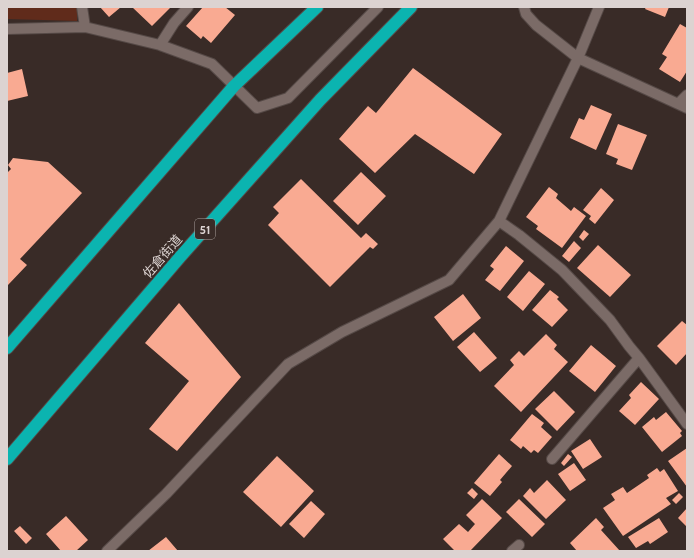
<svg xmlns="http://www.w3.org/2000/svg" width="694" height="558" font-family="Cabin,'Noto Sans JP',sans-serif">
<rect width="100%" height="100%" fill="#392b27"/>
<path fill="#602b1b" d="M 7,7 L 77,7 L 77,21 L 7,19 Z"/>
<path fill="#f9aa92" d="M 100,7 L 121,7 L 109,17 Z
M 132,7 L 171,7 L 152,26 Z
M 203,7 L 225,7 L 235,15 L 211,43 L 203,36 L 201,39 L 186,26 Z
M 646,7 L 669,7 L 665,17 L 645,9 Z
M 680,24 L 687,28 L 687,71 L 680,82 L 659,69 L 667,57 L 662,54 Z
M 413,68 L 502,134 L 474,174 L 415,134 L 375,173 L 339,139 L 368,106 L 376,113 Z
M 22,69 L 28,96 L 7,101 L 7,73 Z
M 591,105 L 612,114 L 596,150 L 570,138 L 579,118 L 584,120 Z
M 618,124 L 647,135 L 632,170 L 616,164 L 618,159 L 606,154 Z
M 13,158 L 48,162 L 82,193 L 20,259 L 27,265 L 8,285 L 7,284 L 7,173 L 11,169 L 8,165 Z
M 361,172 L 386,196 L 358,225 L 333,201 Z
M 301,179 L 361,238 L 366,233 L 378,244 L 373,249 L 370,247 L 330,287 L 268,225 L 279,213 L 273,207 Z
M 549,187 L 558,194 L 556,198 L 571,211 L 574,207 L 586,216 L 562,248 L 536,229 L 538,226 L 526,217 Z
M 601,188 L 614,200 L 595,224 L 589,219 L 591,216 L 583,210 Z
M 584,230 L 589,234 L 583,241 L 579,237 Z
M 574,241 L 581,248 L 569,262 L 562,256 Z
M 598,245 L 631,275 L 610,297 L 577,268 Z
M 506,246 L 524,261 L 500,291 L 485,280 L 494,269 L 490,266 Z
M 529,271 L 545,284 L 523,311 L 507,297 Z
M 550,290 L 559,297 L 557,299 L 568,310 L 552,327 L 532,310 Z
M 463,294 L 481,318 L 453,341 L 434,317 Z
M 179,303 L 241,377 L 177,451 L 149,429 L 189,381 L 145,343 Z
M 682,321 L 687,325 L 687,353 L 676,365 L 657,346 Z
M 474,332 L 497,358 L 480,372 L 457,347 Z
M 546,334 L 557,345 L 554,349 L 568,362 L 521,412 L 494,386 L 514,365 L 510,360 L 519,351 L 524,356 Z
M 591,345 L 616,366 L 595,392 L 569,371 Z
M 641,382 L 659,399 L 635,425 L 619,411 L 631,398 L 629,395 Z
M 554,391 L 575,412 L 557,431 L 535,409 Z
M 666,412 L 682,431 L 680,433 L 682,436 L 662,452 L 642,427 L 654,417 L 656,420 Z
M 532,414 L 544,423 L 541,427 L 552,437 L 538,453 L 534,450 L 531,453 L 523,446 L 521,449 L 510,440 Z
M 590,439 L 602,457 L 583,469 L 571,451 Z
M 687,448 L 687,487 L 668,461 Z
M 499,454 L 512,466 L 500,480 L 502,482 L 490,496 L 474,483 Z
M 568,454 L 572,457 L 564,466 L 561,463 Z
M 277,456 L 314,491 L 281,527 L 243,492 Z
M 574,463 L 586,480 L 570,491 L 558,474 Z
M 657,468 L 660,472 L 664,469 L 678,491 L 666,498 L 671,504 L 623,536 L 603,508 L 615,500 L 611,494 L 623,487 L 627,493 L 649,478 L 647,475 Z
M 547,480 L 566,500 L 546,519 L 523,496 L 530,488 L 534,493 Z
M 472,488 L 478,494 L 474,499 L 467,493 Z
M 679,493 L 683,497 L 676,504 L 672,500 Z
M 482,499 L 502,518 L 470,551 L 455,551 L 443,539 L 459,524 L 468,532 L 475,524 L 466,515 Z
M 519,499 L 545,524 L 532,537 L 506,512 Z
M 311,501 L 325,514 L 304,538 L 289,524 Z
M 687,508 L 687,527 L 678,518 Z
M 66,516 L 88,540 L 76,551 L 61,551 L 46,534 Z
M 596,518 L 604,527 L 601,530 L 620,551 L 577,551 L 570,543 Z
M 659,518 L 668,532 L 650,544 L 648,541 L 636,548 L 628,537 Z
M 20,526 L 32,538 L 26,544 L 14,531 Z
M 166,537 L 178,551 L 148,551 Z"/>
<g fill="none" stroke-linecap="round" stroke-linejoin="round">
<defs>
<path id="street" d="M 82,7 L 85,27
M 524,7 L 526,14 L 536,25 L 578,58 L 687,108
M 7,29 L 85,27 L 160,45 L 212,64 L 257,108 L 288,98 L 378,7
M 160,45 L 174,23 L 188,7
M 678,104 L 687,95
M 499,221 L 519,235 L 562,270 L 610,320 L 629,346 L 639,358 L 687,424
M 552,459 L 639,358
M 107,551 L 166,494 L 288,364 L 342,332 L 449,280 L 499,221 L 578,58 L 599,7
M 512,551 L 519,545"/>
<path id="highway" d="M 7,348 L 234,86 L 317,7
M 7,459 L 180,257 L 320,100 L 411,7"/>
</defs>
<use href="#street" stroke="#554946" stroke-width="12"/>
<use href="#highway" stroke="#554946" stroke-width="14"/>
<use href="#street" stroke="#7b6b67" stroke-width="10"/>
<use href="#highway" stroke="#0bb4b0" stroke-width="12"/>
</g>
<g text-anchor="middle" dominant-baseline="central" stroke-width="4" stroke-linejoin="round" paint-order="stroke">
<rect fill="#392b27" stroke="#aba19e" stroke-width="1" x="195" y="219" width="20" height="20" rx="3"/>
<g font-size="12" font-weight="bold" fill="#dcd3d1">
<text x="205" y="229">51</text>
</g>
<g font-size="13" fill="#dcd3d1" stroke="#392b27">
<text transform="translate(162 256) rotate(-49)">佐倉街道</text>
</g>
</g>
<rect width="694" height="558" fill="none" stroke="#dcd3d1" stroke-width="16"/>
</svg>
